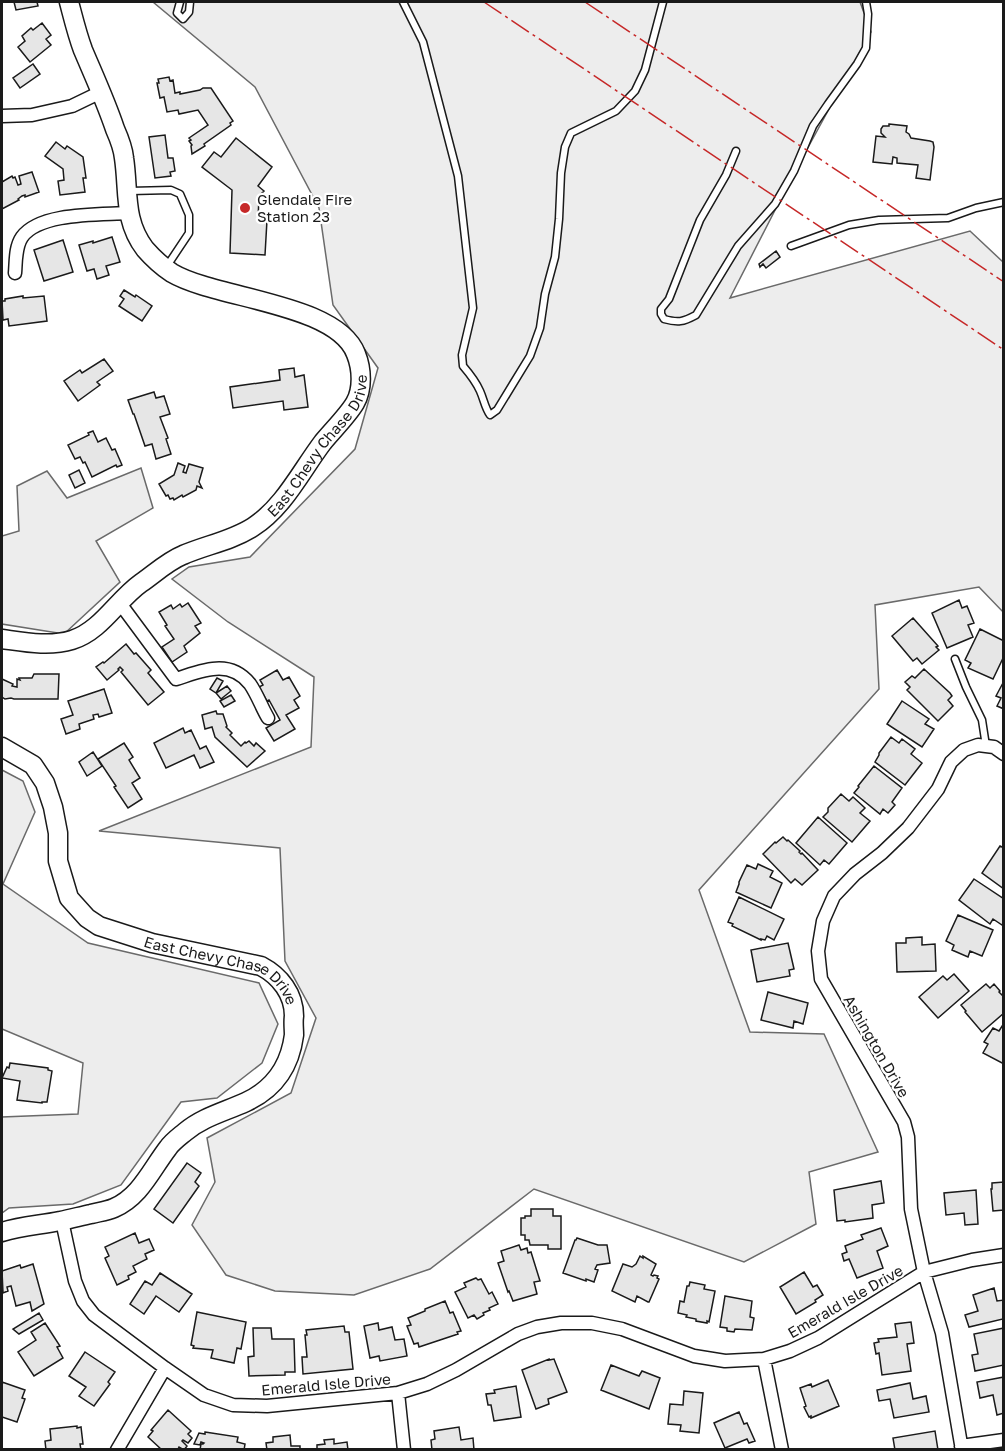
<svg xmlns="http://www.w3.org/2000/svg" width="1005" height="1451" font-family="'Golos Text',sans-serif">
<rect width="100%" height="100%" fill="#fff"/>
<path fill="#ededed" stroke="#6a6a6a" stroke-width="1.5" d="M 153,2 L 860,2 L 871,32 L 793,175 L 730,298 L 970,231 L 1003,262 L 1004,613 L 979,587 L 875,605 L 879,689 L 699,890 L 750,1032 L 824,1034 L 878,1152 L 809,1172 L 816,1224 L 744,1262 L 534,1189 L 430,1269 L 354,1295 L 275,1291 L 226,1275 L 192,1225 L 215,1182 L 207,1138 L 291,1093 L 316,1018 L 285,961 L 280,848 L 99,831 L 311,747 L 314,677 L 228,622 L 172,579 L 189,567 L 250,557 L 355,449 L 378,368 L 333,305 L 319,208 L 255,87 Z
M 141,468 L 153,508 L 96,541 L 120,582 L 64,634 L 2,624 L 2,536 L 19,531 L 17,486 L 47,471 L 67,498 Z
M 2,770 L 23,781 L 35,812 L 3,884 L 88,943 L 259,983 L 278,1024 L 262,1063 L 217,1098 L 181,1102 L 121,1185 L 73,1204 L 9,1208 L 2,1213 L 2,1117 L 78,1114 L 83,1063 L 2,1029 Z"/>
<path fill="#e6e6e6" stroke="#1a1a1a" stroke-width="1.5" d="M 14,2 L 37,2 L 38,6 L 16,10 Z
M 42,23 L 51,35 L 46,39 L 51,45 L 30,62 L 18,47 L 25,41 L 22,36 L 31,28 L 33,30 Z
M 33,64 L 40,74 L 20,88 L 13,78 Z
M 169,77 L 170,81 L 173,80 L 175,93 L 180,92 L 180,94 L 200,90 L 203,88 L 211,88 L 233,121 L 230,123 L 231,125 L 204,144 L 205,146 L 192,154 L 191,146 L 192,145 L 189,141 L 191,140 L 189,138 L 208,125 L 198,110 L 179,114 L 178,110 L 167,112 L 164,97 L 160,98 L 157,83 L 159,83 L 158,79 Z
M 889,124 L 907,126 L 906,132 L 909,134 L 911,138 L 930,141 L 933,142 L 934,147 L 930,180 L 916,178 L 918,165 L 897,163 L 897,158 L 893,157 L 892,164 L 873,162 L 876,136 L 885,137 L 881,133 L 881,129 L 883,126 L 889,126 Z
M 165,135 L 168,158 L 173,158 L 175,171 L 170,172 L 171,176 L 155,178 L 149,137 Z
M 236,138 L 272,167 L 258,186 L 264,191 L 259,196 L 258,220 L 267,220 L 265,255 L 230,253 L 232,190 L 202,167 L 214,152 L 221,157 Z
M 56,142 L 65,149 L 67,146 L 83,157 L 86,178 L 83,178 L 85,192 L 60,195 L 58,181 L 64,180 L 63,169 L 45,156 Z
M 32,172 L 39,192 L 25,197 L 25,195 L 22,196 L 18,199 L 19,200 L 2,209 L 2,182 L 12,176 L 13,178 L 15,177 L 18,185 L 21,184 L 19,176 Z
M 112,237 L 120,262 L 106,266 L 109,275 L 97,279 L 94,269 L 87,271 L 79,245 L 93,241 L 93,243 Z
M 63,240 L 73,272 L 44,281 L 34,250 Z
M 776,251 L 780,257 L 766,268 L 763,264 L 760,267 L 759,264 Z
M 124,290 L 135,297 L 136,295 L 152,306 L 142,321 L 119,306 L 124,299 L 120,296 Z
M 23,296 L 23,298 L 44,296 L 47,321 L 9,326 L 8,319 L 3,320 L 2,301 L 5,301 L 5,299 Z
M 104,359 L 113,371 L 97,382 L 100,385 L 78,401 L 64,381 L 80,370 L 82,373 Z
M 294,368 L 295,377 L 304,375 L 308,407 L 284,410 L 283,401 L 233,408 L 230,387 L 280,380 L 279,370 Z
M 154,392 L 156,398 L 164,396 L 170,414 L 160,417 L 168,438 L 166,439 L 171,454 L 156,459 L 152,444 L 145,446 L 134,414 L 133,414 L 128,400 Z
M 93,431 L 98,442 L 106,438 L 112,450 L 115,449 L 122,465 L 117,467 L 116,465 L 92,477 L 85,462 L 83,463 L 80,457 L 75,459 L 68,445 L 89,435 L 88,433 Z
M 178,463 L 185,466 L 183,472 L 186,473 L 189,464 L 203,468 L 199,482 L 202,488 L 197,486 L 196,490 L 183,497 L 182,495 L 174,500 L 173,498 L 170,499 L 168,495 L 166,496 L 159,484 L 174,475 Z
M 79,470 L 85,483 L 75,488 L 69,475 Z
M 959,600 L 962,608 L 967,606 L 974,623 L 968,625 L 973,637 L 947,648 L 932,613 Z
M 188,603 L 201,623 L 195,626 L 200,633 L 184,646 L 187,652 L 172,662 L 162,647 L 174,639 L 165,626 L 167,625 L 159,612 L 171,605 L 173,609 L 180,604 L 182,607 Z
M 913,618 L 938,646 L 936,647 L 939,650 L 922,664 L 917,658 L 913,661 L 892,636 Z
M 980,629 L 1004,641 L 1004,656 L 993,679 L 968,668 L 971,663 L 965,660 Z
M 126,644 L 134,654 L 136,653 L 151,670 L 148,673 L 164,692 L 148,705 L 121,672 L 123,670 L 120,667 L 118,669 L 119,670 L 107,680 L 96,667 L 103,662 L 104,663 Z
M 924,669 L 950,693 L 952,696 L 948,700 L 953,706 L 938,721 L 907,690 L 910,687 L 905,682 L 912,676 L 915,678 Z
M 277,670 L 283,680 L 289,677 L 300,696 L 294,700 L 299,708 L 286,715 L 295,729 L 274,741 L 266,728 L 280,720 L 269,700 L 267,701 L 259,687 L 263,685 L 260,680 Z
M 34,674 L 59,674 L 58,699 L 14,699 L 11,698 L 5,699 L 2,697 L 2,679 L 13,684 L 12,686 L 17,687 L 17,679 L 20,680 L 19,678 L 32,678 Z
M 217,678 L 223,681 L 216,693 L 210,689 Z
M 1004,681 L 1004,709 L 997,706 L 1001,698 L 996,696 Z
M 227,686 L 231,691 L 221,699 L 216,693 Z
M 104,689 L 112,713 L 99,717 L 98,714 L 93,715 L 94,719 L 79,724 L 80,729 L 66,734 L 61,719 L 73,715 L 68,701 Z
M 231,695 L 235,701 L 224,707 L 220,701 Z
M 902,701 L 929,719 L 925,724 L 934,729 L 922,747 L 887,724 Z
M 216,711 L 217,714 L 223,714 L 227,726 L 226,727 L 232,733 L 230,735 L 241,746 L 245,742 L 246,743 L 249,741 L 254,746 L 256,743 L 265,751 L 247,767 L 215,737 L 212,727 L 205,729 L 202,715 Z
M 183,728 L 185,733 L 191,730 L 200,749 L 206,746 L 214,762 L 200,768 L 194,755 L 166,768 L 154,743 Z
M 891,737 L 899,743 L 902,739 L 915,749 L 911,754 L 922,763 L 905,785 L 875,762 L 879,755 L 879,753 Z
M 124,743 L 133,757 L 129,760 L 140,778 L 132,783 L 142,799 L 128,808 L 114,787 L 116,786 L 98,759 Z
M 93,752 L 102,766 L 87,776 L 79,762 Z
M 874,766 L 902,788 L 892,802 L 895,805 L 888,813 L 883,809 L 880,814 L 854,793 L 859,787 L 858,786 Z
M 841,794 L 849,801 L 853,797 L 865,808 L 860,813 L 870,821 L 852,842 L 823,817 L 828,812 L 828,808 Z
M 818,817 L 847,843 L 829,864 L 824,860 L 820,865 L 796,843 Z
M 783,837 L 787,841 L 788,840 L 800,851 L 799,852 L 801,854 L 802,853 L 818,870 L 802,885 L 795,879 L 791,883 L 763,854 L 775,842 L 776,843 Z
M 1000,846 L 1004,848 L 1004,889 L 982,873 Z
M 758,864 L 773,871 L 770,877 L 782,883 L 771,908 L 736,892 L 739,884 L 739,882 L 747,865 L 756,869 Z
M 974,879 L 1004,899 L 1004,922 L 1002,925 L 993,919 L 990,924 L 959,900 Z
M 739,897 L 784,919 L 774,940 L 767,936 L 765,940 L 761,939 L 761,940 L 732,926 L 733,924 L 728,922 Z
M 958,915 L 993,930 L 982,956 L 970,951 L 968,957 L 952,950 L 954,945 L 946,941 Z
M 922,937 L 922,945 L 935,944 L 936,971 L 897,972 L 896,943 L 906,943 L 906,938 Z
M 788,943 L 794,969 L 789,970 L 790,976 L 757,982 L 751,950 Z
M 954,974 L 969,991 L 938,1018 L 919,997 L 943,976 L 947,980 Z
M 986,984 L 990,988 L 994,984 L 1000,991 L 999,992 L 1004,997 L 1004,1013 L 982,1032 L 965,1012 L 966,1011 L 961,1005 Z
M 768,992 L 808,1003 L 803,1024 L 794,1021 L 793,1028 L 761,1020 Z
M 1004,1023 L 1004,1064 L 983,1053 L 988,1044 L 984,1042 L 993,1028 L 999,1031 Z
M 10,1063 L 48,1068 L 48,1070 L 52,1071 L 47,1102 L 42,1102 L 42,1103 L 17,1100 L 20,1081 L 2,1078 L 7,1067 L 9,1068 Z
M 187,1163 L 201,1173 L 195,1182 L 199,1186 L 173,1223 L 154,1209 Z
M 881,1181 L 884,1203 L 872,1205 L 873,1218 L 845,1222 L 845,1220 L 837,1221 L 834,1190 Z
M 1004,1182 L 1004,1210 L 993,1211 L 991,1189 L 992,1189 L 992,1183 Z
M 976,1190 L 978,1224 L 965,1225 L 964,1213 L 946,1215 L 944,1193 Z
M 531,1209 L 553,1209 L 553,1216 L 561,1216 L 561,1249 L 548,1249 L 548,1245 L 530,1245 L 529,1240 L 525,1240 L 525,1235 L 521,1235 L 521,1218 L 525,1218 L 525,1216 L 531,1216 Z
M 881,1228 L 888,1246 L 877,1251 L 883,1268 L 857,1278 L 849,1259 L 844,1261 L 842,1254 L 847,1252 L 845,1246 L 863,1239 L 861,1235 Z
M 135,1233 L 139,1243 L 149,1239 L 154,1250 L 145,1254 L 147,1259 L 133,1266 L 136,1272 L 128,1276 L 129,1279 L 117,1285 L 105,1258 L 109,1256 L 105,1247 Z
M 577,1238 L 598,1245 L 607,1245 L 610,1263 L 597,1265 L 595,1269 L 598,1270 L 594,1282 L 586,1279 L 586,1281 L 563,1273 L 575,1240 L 576,1240 Z
M 519,1245 L 521,1250 L 527,1248 L 528,1253 L 531,1252 L 540,1281 L 534,1282 L 537,1294 L 513,1301 L 509,1291 L 508,1292 L 498,1263 L 504,1261 L 501,1251 Z
M 640,1256 L 643,1258 L 643,1256 L 656,1264 L 651,1275 L 653,1276 L 654,1275 L 658,1276 L 657,1278 L 659,1279 L 649,1302 L 648,1302 L 637,1296 L 635,1302 L 612,1291 L 623,1264 L 632,1267 L 636,1264 Z
M 33,1264 L 44,1304 L 32,1311 L 30,1302 L 16,1306 L 11,1286 L 7,1287 L 8,1291 L 3,1293 L 2,1271 L 20,1265 L 21,1268 Z
M 804,1272 L 813,1287 L 817,1285 L 823,1295 L 815,1300 L 816,1302 L 796,1314 L 780,1287 Z
M 160,1273 L 192,1294 L 179,1312 L 156,1296 L 144,1314 L 130,1304 L 145,1281 L 152,1285 Z
M 476,1278 L 478,1280 L 481,1279 L 489,1294 L 492,1292 L 498,1304 L 489,1308 L 490,1310 L 483,1313 L 484,1315 L 477,1319 L 474,1315 L 468,1318 L 455,1292 L 466,1287 L 464,1283 Z
M 690,1282 L 705,1285 L 704,1289 L 715,1291 L 709,1322 L 707,1321 L 707,1323 L 696,1321 L 696,1319 L 686,1317 L 687,1315 L 678,1313 L 680,1301 L 684,1302 L 687,1286 L 689,1286 Z
M 994,1288 L 997,1301 L 1004,1300 L 1003,1319 L 969,1327 L 965,1315 L 978,1311 L 973,1295 Z
M 725,1296 L 752,1301 L 750,1317 L 754,1318 L 752,1330 L 735,1329 L 734,1332 L 727,1331 L 727,1328 L 720,1327 Z
M 445,1301 L 450,1313 L 453,1312 L 461,1331 L 457,1332 L 458,1334 L 419,1347 L 418,1343 L 414,1344 L 407,1326 L 411,1325 L 408,1318 L 425,1311 L 425,1309 Z
M 197,1312 L 246,1322 L 241,1349 L 237,1348 L 234,1363 L 211,1358 L 213,1350 L 193,1348 L 194,1346 L 191,1345 Z
M 39,1313 L 43,1320 L 19,1334 L 13,1329 Z
M 911,1322 L 914,1343 L 907,1344 L 911,1371 L 882,1375 L 879,1353 L 876,1354 L 874,1343 L 879,1342 L 878,1339 L 897,1337 L 895,1324 Z
M 45,1323 L 60,1346 L 57,1347 L 63,1358 L 34,1376 L 18,1352 L 36,1340 L 31,1332 Z
M 378,1323 L 379,1330 L 392,1327 L 395,1340 L 404,1339 L 407,1356 L 380,1361 L 379,1356 L 370,1358 L 364,1326 Z
M 344,1326 L 345,1332 L 349,1332 L 353,1369 L 303,1374 L 302,1357 L 307,1357 L 305,1335 L 307,1335 L 306,1330 Z
M 253,1328 L 271,1328 L 272,1339 L 294,1339 L 295,1372 L 285,1372 L 285,1375 L 249,1376 L 248,1357 L 254,1356 Z
M 1004,1328 L 1004,1365 L 975,1371 L 972,1355 L 978,1354 L 974,1334 Z
M 85,1352 L 115,1372 L 108,1382 L 110,1384 L 94,1406 L 79,1396 L 86,1387 L 69,1376 Z
M 549,1359 L 549,1360 L 554,1359 L 567,1392 L 548,1399 L 549,1404 L 536,1409 L 522,1370 Z
M 611,1365 L 639,1376 L 642,1371 L 660,1378 L 649,1409 L 601,1390 Z
M 1004,1377 L 1004,1413 L 997,1415 L 993,1395 L 980,1398 L 977,1382 Z
M 828,1380 L 839,1406 L 811,1418 L 811,1416 L 809,1417 L 804,1407 L 806,1406 L 800,1388 L 811,1384 L 812,1387 Z
M 2,1382 L 25,1390 L 22,1398 L 25,1399 L 17,1422 L 2,1417 Z
M 910,1383 L 913,1399 L 926,1396 L 929,1412 L 894,1418 L 890,1399 L 879,1401 L 877,1390 Z
M 516,1386 L 521,1417 L 494,1421 L 491,1405 L 488,1405 L 486,1394 L 495,1393 L 494,1390 Z
M 684,1391 L 703,1393 L 699,1433 L 680,1431 L 681,1425 L 668,1424 L 670,1404 L 683,1405 Z
M 168,1410 L 191,1431 L 188,1434 L 192,1438 L 188,1443 L 183,1440 L 182,1441 L 187,1446 L 184,1450 L 179,1447 L 178,1449 L 179,1450 L 162,1450 L 148,1437 L 153,1431 L 151,1430 Z
M 739,1412 L 744,1424 L 747,1423 L 755,1441 L 749,1443 L 747,1439 L 725,1448 L 714,1423 Z
M 77,1426 L 77,1428 L 81,1427 L 83,1444 L 80,1444 L 81,1450 L 46,1450 L 45,1441 L 51,1440 L 50,1429 Z
M 459,1427 L 461,1440 L 473,1438 L 474,1450 L 432,1450 L 431,1440 L 435,1439 L 434,1431 Z
M 935,1431 L 938,1450 L 895,1450 L 893,1438 Z
M 205,1432 L 238,1437 L 237,1442 L 245,1444 L 244,1450 L 200,1450 L 201,1444 L 203,1444 L 204,1443 L 201,1442 L 200,1445 L 194,1444 L 199,1433 L 205,1434 Z
M 290,1435 L 291,1446 L 300,1446 L 300,1450 L 267,1450 L 266,1443 L 273,1442 L 273,1437 Z
M 334,1439 L 334,1444 L 347,1442 L 348,1450 L 317,1450 L 317,1445 L 325,1444 L 324,1440 Z"/>
<g fill="none" stroke-linecap="round" stroke-linejoin="round">
<defs>
<path id="service" d="M 180,2 L 177,13 L 183,19 L 189,12 L 190,2
M 403,2 L 423,42 L 458,176 L 473,308 L 462,355 L 463,366 C 469,373 476,382 480,391 C 484,400 485,408 490,415 L 497,410 L 530,356 L 540,328 L 545,294 L 555,257 L 559,219 L 561,173 L 565,147 L 571,133 L 616,111 L 635,91 L 645,70 L 663,2
M 736,151 L 726,175 L 700,220 L 669,299 L 661,309 L 661,314 L 664,319 C 678,323 683,322 696,315 L 738,246 L 775,204 L 794,171 L 813,126 L 828,104 L 857,64 L 866,48 L 868,14 L 866,2
M 130,191 L 171,190 L 180,194 L 189,215 L 189,233 L 167,266
M 791,246 L 849,225 L 879,220 L 948,218 L 976,208 L 1004,202
M 955,659 L 966,687 L 982,720 L 986,746"/>
<path id="minor" d="M 2,116 L 32,115 L 72,106 L 101,92
M 15,273 C 16,262 15,247 22,237 C 40,212 100,215 128,213
M 119,602 L 176,679 C 202,671 229,658 250,684 C 257,694 262,708 268,718
M 62,1221 L 75,1281 L 83,1301 L 94,1315 L 165,1368 L 204,1395 L 233,1405 L 267,1406 L 398,1393 L 427,1384 L 456,1370 L 518,1334 L 537,1327 L 561,1323 L 592,1323 L 622,1329 L 694,1356 L 725,1361 L 764,1359 L 790,1351 L 818,1338 L 924,1272 L 972,1260 L 1004,1255
M 764,1359 L 782,1450
M 398,1393 L 404,1450
M 961,1446 L 1004,1440
M 117,1450 L 165,1368
M 962,1450 L 942,1333 L 924,1272 L 911,1209 L 908,1137 L 904,1122 L 821,979 L 818,951 L 823,921 L 834,896 L 855,874 L 882,853 L 908,828 L 938,789 L 951,762 L 964,750 L 978,745 L 994,747 L 1004,754"/>
<g id="secondary">
<path id="s1" d="M 2,639 C 24,642 49,647 72,640 C 101,631 117,600 141,583 C 154,574 168,561 183,555 C 206,545 231,541 253,527 C 284,507 301,471 323,442 C 332,431 348,415 355,403 C 363,389 362,369 356,354 C 337,303 216,299 172,273 C 163,267 152,257 145,249 C 123,220 129,191 124,158 C 123,148 119,138 115,129 C 106,102 94,76 83,50 C 77,34 73,17 69,2"/>
<path id="s2" d="M 2,747 L 33,765 L 45,783 L 53,807 L 58,833 L 58,861 L 69,898 L 87,918 L 99,926 L 152,943 L 261,966 C 280,976 294,994 294,1016 C 293,1022 294,1029 294,1035 C 290,1066 274,1089 246,1102 C 224,1112 203,1117 185,1132 C 179,1137 172,1142 168,1148 C 151,1170 140,1197 114,1208 C 107,1211 99,1212 91,1214 C 81,1216 71,1219 60,1221 C 41,1225 21,1226 2,1232"/>
</g>
</defs>
<use href="#service" stroke="#1a1a1a" stroke-width="9"/>
<use href="#minor" stroke="#1a1a1a" stroke-width="15"/>
<use href="#secondary" stroke="#1a1a1a" stroke-width="21"/>
<use href="#service" stroke="#fff" stroke-width="6"/>
<use href="#minor" stroke="#fff" stroke-width="12"/>
<use href="#secondary" stroke="#fff" stroke-width="18"/>
<path stroke="#c62828" stroke-width="1.5" stroke-dasharray="21 4.5 3 4.5" stroke-linecap="butt" d="M 484,2 L 1004,350
M 585,2 L 1004,282"/>
</g>
<circle fill="#c62828" stroke="#fff" stroke-width="2" cx="245" cy="208" r="6"/>
<g text-anchor="middle" dominant-baseline="central" stroke-width="4.5" stroke-linejoin="round" paint-order="stroke">
<g font-size="15" fill="#1a1a1a" stroke="#fff" text-anchor="start">
<text x="257" y="199">Glendale Fire<tspan x="257" dy="17">Station 23</tspan></text>
</g>
<g font-size="15" fill="#1a1a1a" stroke="#fff">
<text stroke="none"><textPath href="#s1" startOffset="393">East Chevy Chase Drive</textPath></text>
<text stroke="none"><textPath href="#s2" startOffset="350">East Chevy Chase Drive</textPath></text>
<text transform="translate(877 1046) rotate(60)">Ashington Drive</text>
<text transform="translate(845 1301) rotate(-30)">Emerald Isle Drive</text>
<text transform="translate(326 1384) rotate(-5)">Emerald Isle Drive</text>
</g>
</g>
<rect width="1005" height="1451" fill="none" stroke="#1a1a1a" stroke-width="6"/>
</svg>
